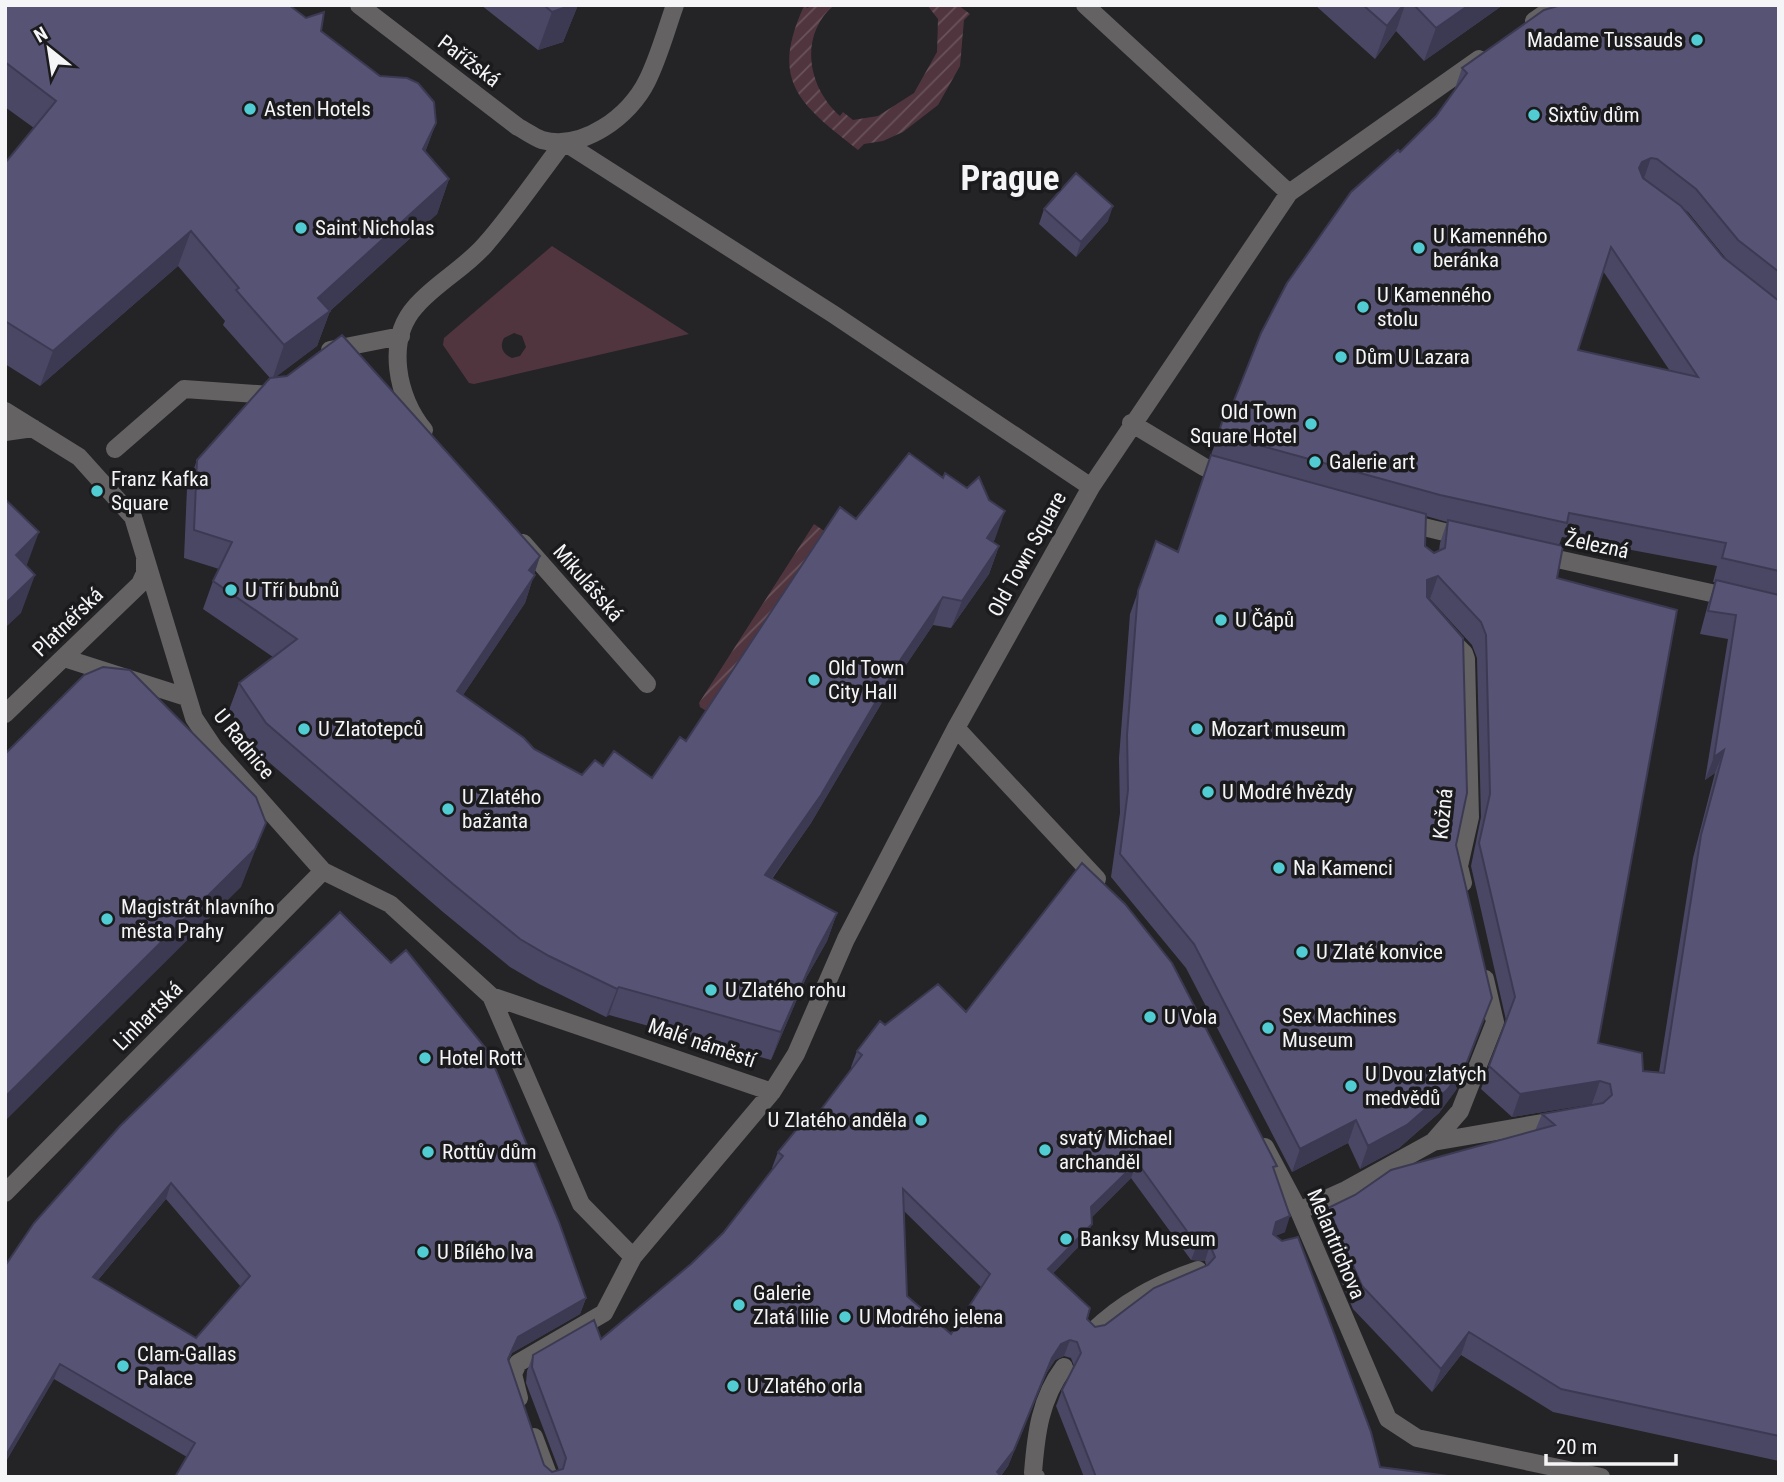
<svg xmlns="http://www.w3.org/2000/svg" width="1784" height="1482" font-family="'Roboto Condensed',sans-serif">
<defs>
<pattern id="garden-furrows" width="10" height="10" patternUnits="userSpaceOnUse" patternTransform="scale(1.75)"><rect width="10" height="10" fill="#50353f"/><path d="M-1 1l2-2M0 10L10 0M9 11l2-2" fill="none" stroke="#6a535b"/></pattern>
</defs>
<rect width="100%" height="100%" fill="#242326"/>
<path fill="#50353f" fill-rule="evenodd" d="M 552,246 L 689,334 L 474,384 L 469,383 L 443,345 L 444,338 ZM 514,333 L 522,336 L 526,347 L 520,356 L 512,358 C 503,354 499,347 504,338 Z"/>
<path fill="url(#garden-furrows)" d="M 810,5 L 834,5 C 798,36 808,88 840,116 L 843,112 L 853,120 L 878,116 L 914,93 L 937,52 L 938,19 L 927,5 L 958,5 L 970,14 L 964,20 L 960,66 L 938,105 L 903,132 L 883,141 L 864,144 L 858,150 C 800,104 769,82 804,6 L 808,8 Z
M 814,524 L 830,535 L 711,714 L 700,707 L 699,703 Z"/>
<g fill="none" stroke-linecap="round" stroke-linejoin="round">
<path stroke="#646263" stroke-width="18" d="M 359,5 L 518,127 C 526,131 534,137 542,140 C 583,151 630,116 647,81 C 659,57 666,30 675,5
M 1085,5 L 1289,193
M 1534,21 L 1557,5
M 564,142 L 833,314 L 1091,487
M 330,350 L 401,336
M 5,411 L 79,457 L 133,517 L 194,718 L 214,748 L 323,871 L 390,904 L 491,996
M 1131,423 L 1204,467 L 1228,474
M 424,430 C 397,398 385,340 416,306 C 436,283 465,268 485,245 C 513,213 538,176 564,142
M 5,432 L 33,428
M 115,449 L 184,389 L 270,395 L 276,390
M 1403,522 L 1465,537
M 523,543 L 647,684
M 1539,555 L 1779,608
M 1448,637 L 1464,653 L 1466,659 L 1470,817 L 1459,866 L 1463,883
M 64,658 L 186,697
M 5,714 L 140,584 L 145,573 L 145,559
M 956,728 L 1097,879
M 1433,1142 L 1560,1120
M 1265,1147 L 1299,1211 L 1388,1419 L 1417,1438 L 1601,1477
M 5,1193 L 323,871
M 1299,1211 L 1346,1190 L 1433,1142 L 1460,1111 L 1495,1022 L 1485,979
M 633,1257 L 581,1204 L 491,996 L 772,1092
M 1092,1332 C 1123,1302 1157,1284 1198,1270
M 519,1398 L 513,1374 L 518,1363 L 604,1313 L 633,1257 L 772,1092 L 796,1054 L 846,939 L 956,728 L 1091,487 L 1289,193 L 1479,59
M 534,1437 L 549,1477
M 1036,1477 L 1033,1473 C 1036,1434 1040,1399 1064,1367"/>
</g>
<path fill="#4a4765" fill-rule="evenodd" d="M 5,5 L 321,31 L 380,76 L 436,123 L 425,152 L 449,179 L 437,214 L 330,311 L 317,346 L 275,377 L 540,556 L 525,603 L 463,695 L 534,749 L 582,775 L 603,766 L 652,778 L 686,741 L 856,519 L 995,539 L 993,542 L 999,546 L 989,574 L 951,628 L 933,625 L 891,687 L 811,823 L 772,879 L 837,913 L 827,941 L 806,978 L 771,1060 L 609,1015 L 606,1017 L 539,984 L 510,967 L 443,912 L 256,751 L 229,710 L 239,683 L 273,657 L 203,609 L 213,581 L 219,569 L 184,558 L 187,488 L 197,460 L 270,378 L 223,325 L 225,321 L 178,266 L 40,386 L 5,364 L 5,163 L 34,128 L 5,107 Z
M 481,5 L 578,5 L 563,42 L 538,50 Z
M 1315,5 L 1503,5 L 1424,61 L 1396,31 L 1375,59 Z
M 1779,5 L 1779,1461 L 1553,1412 L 1461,1355 L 1432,1392 L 1353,1309 L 1320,1231 L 1328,1208 L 1535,1131 L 1542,1114 L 1594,1105 L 1592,1104 L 1512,1117 L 1481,1089 L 1506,1020 L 1471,866 L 1481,817 L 1477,658 L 1472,645 L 1430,599 L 1456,845 L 1492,998 L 1456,1090 L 1439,1113 L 1399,1148 L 1360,1169 L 1348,1143 L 1292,1172 L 1186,968 L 1111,877 L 1120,813 L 1119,758 L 1130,614 L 1156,541 L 1178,552 L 1227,408 L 1231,408 L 1400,152 L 1436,116 L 1454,91 L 1462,68 ZM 1684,209 L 1688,212 L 1728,261 L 1723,257 ZM 1603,271 L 1670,371 L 1578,350 ZM 1426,516 L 1447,522 L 1440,543 L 1439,551 L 1434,553 L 1425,546 ZM 1562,537 L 1717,566 L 1713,582 L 1716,582 L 1708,604 L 1700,634 L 1728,639 L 1705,780 L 1715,773 L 1693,858 L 1659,1072 L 1643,1071 L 1598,1043 L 1557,578 L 1559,545 Z
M 1044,209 L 1108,221 L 1076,257 L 1039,224 Z
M 966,1012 L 1275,1172 L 1285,1232 L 1275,1236 L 1380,1467 L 1456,1477 L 1084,1477 L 1056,1406 L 1062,1390 L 1074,1366 L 1071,1358 L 1064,1356 L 1055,1360 L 1046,1374 L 1008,1466 L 1001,1476 L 175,1477 L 187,1457 L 54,1379 L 5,1463 L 5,1266 L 120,1126 L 586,1298 L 580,1314 L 512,1353 L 508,1362 L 544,1465 L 552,1472 L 559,1470 L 526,1383 L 527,1371 L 533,1355 L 601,1339 L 691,1264 L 723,1233 L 774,1169 L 772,1168 L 778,1152 L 807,1128 L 852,1068 L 851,1067 L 857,1051 L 885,1025 ZM 1131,1178 L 1191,1260 L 1205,1261 L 1206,1265 L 1105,1325 L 1095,1327 L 1087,1319 L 1053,1273 L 1086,1239 L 1092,1217 ZM 166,1199 L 241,1287 L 196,1338 L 98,1280 ZM 904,1211 L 981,1287 L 951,1334 L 907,1296 Z"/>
<path fill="#3c3a52" d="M 570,5 L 578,5 L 563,42 L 538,50 L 552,12 Z
M 1403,5 L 1405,5 L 1396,31 L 1375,59 L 1387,26 Z
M 1469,5 L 1503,5 L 1424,61 L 1436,28 Z
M 436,123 L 423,158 L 423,149 Z
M 1651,158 L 1643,181 L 1633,185 L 1642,162 Z
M 449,179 L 437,214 L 330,311 L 317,346 L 272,380 L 284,345 L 318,298 Z
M 1113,206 L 1108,221 L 1076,257 L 1081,242 Z
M 191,231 L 178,266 L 40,386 L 53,351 Z
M 1005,511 L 995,539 L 977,566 L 987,538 Z
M 39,532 L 25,570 L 16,555 Z
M 999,546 L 989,574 L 951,628 L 962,601 Z
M 540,556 L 525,603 L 447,719 L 457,691 L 529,570 Z
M 35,575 L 21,613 L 5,628 L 5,604 Z
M 1438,576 L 1430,599 L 1418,603 L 1427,580 Z
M 943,597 L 933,625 L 891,687 L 811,823 L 754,903 L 765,875 L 901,659 Z
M 1724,750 L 1715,773 L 1705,780 L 1714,757 Z
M 266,823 L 241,887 L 5,1121 L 5,1097 Z
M 837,913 L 827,941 L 806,978 L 771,1060 L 781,1032 L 817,950 Z
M 619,987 L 609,1015 L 606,1017 L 617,989 Z
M 1492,998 L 1456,1090 L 1439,1113 L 1399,1148 L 1360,1169 L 1368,1146 Z
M 1600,1081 L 1592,1104 L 1512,1117 L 1520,1094 Z
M 1356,1120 L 1348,1143 L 1292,1172 L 1300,1149 Z
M 1137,1162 L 1131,1178 L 1086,1223 L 1091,1207 Z
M 171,1183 L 166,1199 L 87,1293 L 93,1277 Z
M 1290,1216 L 1285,1232 L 1270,1238 L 1276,1222 Z
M 1092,1224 L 1086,1239 L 1043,1284 L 1048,1269 Z
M 1197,1245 L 1210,1245 L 1205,1261 L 1191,1260 Z
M 586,1298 L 580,1314 L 512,1353 L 502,1375 L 508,1359 L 518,1337 Z
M 1469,1332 L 1461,1355 L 1432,1392 L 1441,1369 Z
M 1070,1340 L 1064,1356 L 1055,1360 L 1046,1374 L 1008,1466 L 1000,1477 L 997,1472 L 1052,1358 L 1061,1344 Z
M 60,1364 L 54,1379 L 5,1463 L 5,1457 Z"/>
<path fill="#565375" stroke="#3c3a52" stroke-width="2" fill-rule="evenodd" d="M 5,5 L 289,5 L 306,18 L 324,12 L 321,31 L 380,76 L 407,78 L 418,83 L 434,102 L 436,123 L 423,149 L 449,179 L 318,298 L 330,311 L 284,345 L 236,290 L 239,288 L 191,231 L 53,351 L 5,321 L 5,163 L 56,101 L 5,62 Z
M 544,5 L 572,5 L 552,12 Z
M 1363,5 L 1403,5 L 1387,26 Z
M 1414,5 L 1469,5 L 1436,28 Z
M 1561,5 L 1779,5 L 1779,272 L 1738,240 L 1696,189 L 1657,159 L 1651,158 L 1642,162 L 1639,168 L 1643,178 L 1681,206 L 1723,257 L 1779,301 L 1779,571 L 1722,558 L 1726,543 L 1569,513 L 1567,523 L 1440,495 L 1218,434 L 1227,408 L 1231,408 L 1261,333 L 1287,283 L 1351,192 L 1398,150 L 1400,152 L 1436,116 L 1467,73 L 1462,68 L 1544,10 ZM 1611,247 L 1698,377 L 1578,350 Z
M 1076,173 L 1113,206 L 1081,242 L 1044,209 Z
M 342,335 L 540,556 L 529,570 L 535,575 L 457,691 L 524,738 L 534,749 L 582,775 L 595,760 L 603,766 L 614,751 L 652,778 L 680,737 L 686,741 L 840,507 L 856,519 L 909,453 L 943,478 L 945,473 L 967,488 L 979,477 L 989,500 L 1005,511 L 987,538 L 999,546 L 962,601 L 943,597 L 901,659 L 821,795 L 765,875 L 837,913 L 817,950 L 781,1032 L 619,987 L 617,989 L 549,956 L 520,939 L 453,884 L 266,723 L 239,683 L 297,639 L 213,581 L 232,542 L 194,530 L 197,460 L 270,378 L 287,376 Z
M 1211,455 L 1426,514 L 1425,546 L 1434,553 L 1445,548 L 1448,520 L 1563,546 L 1557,578 L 1677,610 L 1598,1043 L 1642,1053 L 1643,1071 L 1664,1073 L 1701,835 L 1724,750 L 1714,757 L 1736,615 L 1708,611 L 1716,580 L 1779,595 L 1779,1436 L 1561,1389 L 1469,1332 L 1441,1369 L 1362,1286 L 1328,1208 L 1355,1195 L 1391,1170 L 1555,1125 L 1542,1114 L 1603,1103 L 1612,1095 L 1610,1084 L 1600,1081 L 1520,1094 L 1489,1066 L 1515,997 L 1479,843 L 1490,794 L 1486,635 L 1481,622 L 1438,576 L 1427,580 L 1427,597 L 1463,638 L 1467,793 L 1456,845 L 1492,998 L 1465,1067 L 1447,1090 L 1407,1125 L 1368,1146 L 1356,1120 L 1300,1149 L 1194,944 L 1120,854 L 1128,790 L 1127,735 L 1138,591 L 1156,541 L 1178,552 Z
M 5,499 L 39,532 L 16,555 L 35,575 L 5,604 Z
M 103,667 L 130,670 L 256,797 L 266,823 L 255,849 L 5,1097 L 5,754 L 84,675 Z
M 1082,863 L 1125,904 L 1172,963 L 1277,1166 L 1273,1167 L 1290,1216 L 1276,1222 L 1273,1234 L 1282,1241 L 1298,1237 L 1371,1432 L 1380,1467 L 1456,1477 L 1096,1477 L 1062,1390 L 1081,1353 L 1077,1342 L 1070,1340 L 1061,1344 L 1052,1358 L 1014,1450 L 997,1472 L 1002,1477 L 175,1477 L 195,1443 L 60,1364 L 5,1457 L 5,1266 L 34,1223 L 120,1126 L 340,912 L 391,963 L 406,950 L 488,1051 L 559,1222 L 586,1298 L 518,1337 L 508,1359 L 544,1465 L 552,1472 L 563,1469 L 566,1458 L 532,1367 L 533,1355 L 594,1320 L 601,1339 L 691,1264 L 723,1233 L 783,1156 L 778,1152 L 801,1124 L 807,1128 L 862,1055 L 857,1051 L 880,1021 L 885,1025 L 938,984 L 966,1012 ZM 1137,1162 L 1197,1245 L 1210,1245 L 1215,1257 L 1208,1265 L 1154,1288 L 1105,1325 L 1095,1327 L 1087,1319 L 1090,1308 L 1048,1269 L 1092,1224 L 1091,1207 ZM 171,1183 L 250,1276 L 196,1338 L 93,1277 ZM 903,1189 L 990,1274 L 951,1334 L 907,1296 Z"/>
<g fill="#51ccd3" stroke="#1b1a1c" stroke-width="2.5">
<circle cx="1697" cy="40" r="7"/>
<circle cx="250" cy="109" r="7"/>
<circle cx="1534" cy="115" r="7"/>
<circle cx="301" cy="228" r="7"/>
<circle cx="1419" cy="248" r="7"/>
<circle cx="1363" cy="307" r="7"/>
<circle cx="1341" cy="357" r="7"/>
<circle cx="1311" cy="424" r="7"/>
<circle cx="1315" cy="462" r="7"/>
<circle cx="97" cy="491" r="7"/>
<circle cx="231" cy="590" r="7"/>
<circle cx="1221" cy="620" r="7"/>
<circle cx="814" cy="680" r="7"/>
<circle cx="304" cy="729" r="7"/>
<circle cx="1197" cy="729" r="7"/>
<circle cx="1208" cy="792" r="7"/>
<circle cx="448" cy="809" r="7"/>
<circle cx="1279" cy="868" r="7"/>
<circle cx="107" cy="919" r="7"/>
<circle cx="1302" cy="952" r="7"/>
<circle cx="711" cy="990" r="7"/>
<circle cx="1150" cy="1017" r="7"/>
<circle cx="1268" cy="1028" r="7"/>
<circle cx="425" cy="1058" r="7"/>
<circle cx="1351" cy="1086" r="7"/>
<circle cx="921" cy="1120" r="7"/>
<circle cx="1045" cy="1150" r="7"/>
<circle cx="428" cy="1152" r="7"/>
<circle cx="1066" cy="1239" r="7"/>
<circle cx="423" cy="1252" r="7"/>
<circle cx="739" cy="1305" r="7"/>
<circle cx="845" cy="1317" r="7"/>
<circle cx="123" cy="1366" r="7"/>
<circle cx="733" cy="1386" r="7"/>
</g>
<g text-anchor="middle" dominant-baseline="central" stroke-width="7" stroke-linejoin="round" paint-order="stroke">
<g font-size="21" fill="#f5f4f6" stroke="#1b1a1c" text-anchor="start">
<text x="1683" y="40" text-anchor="end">Madame Tussauds</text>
<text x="264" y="109">Asten Hotels</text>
<text x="1548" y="115">Sixtův dům</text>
<text x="315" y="228">Saint Nicholas</text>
<text x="1433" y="236">U Kamenného<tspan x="1433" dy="24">beránka</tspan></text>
<text x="1377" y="295">U Kamenného<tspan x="1377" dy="24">stolu</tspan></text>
<text x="1355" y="357">Dům U Lazara</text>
<text x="1297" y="412" text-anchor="end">Old Town<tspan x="1297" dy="24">Square Hotel</tspan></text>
<text x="1329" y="462">Galerie art</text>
<text x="111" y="479">Franz Kafka<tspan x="111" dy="24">Square</tspan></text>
<text x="245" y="590">U Tří bubnů</text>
<text x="1235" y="620">U Čápů</text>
<text x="828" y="668">Old Town<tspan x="828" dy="24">City Hall</tspan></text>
<text x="318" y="729">U Zlatotepců</text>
<text x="1211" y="729">Mozart museum</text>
<text x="1222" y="792">U Modré hvězdy</text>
<text x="462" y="797">U Zlatého<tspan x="462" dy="24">bažanta</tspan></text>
<text x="1293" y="868">Na Kamenci</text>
<text x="121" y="907">Magistrát hlavního<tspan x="121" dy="24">města Prahy</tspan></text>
<text x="1316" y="952">U Zlaté konvice</text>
<text x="725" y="990">U Zlatého rohu</text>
<text x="1282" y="1016">Sex Machines<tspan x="1282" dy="24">Museum</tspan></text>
<text x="1164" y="1017">U Vola</text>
<text x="439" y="1058">Hotel Rott</text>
<text x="1365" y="1074">U Dvou zlatých<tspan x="1365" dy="24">medvědů</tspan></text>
<text x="907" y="1120" text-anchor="end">U Zlatého anděla</text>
<text x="1059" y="1138">svatý Michael<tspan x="1059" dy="24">archanděl</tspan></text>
<text x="442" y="1152">Rottův dům</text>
<text x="1080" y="1239">Banksy Museum</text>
<text x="437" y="1252">U Bílého lva</text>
<text x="753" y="1293">Galerie<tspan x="753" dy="24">Zlatá lilie</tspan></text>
<text x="859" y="1317">U Modrého jelena</text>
<text x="137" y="1354">Clam-Gallas<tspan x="137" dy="24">Palace</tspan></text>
<text x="747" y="1386">U Zlatého orla</text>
</g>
<g font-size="21" fill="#f5f4f6" stroke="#1b1a1c">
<text transform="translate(469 61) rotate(37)">Pařížská</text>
<text transform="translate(1597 545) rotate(12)">Železná</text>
<text transform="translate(1027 554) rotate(-61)">Old Town Square</text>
<text transform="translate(588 583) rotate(49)">Mikulášská</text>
<text transform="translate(68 622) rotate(-44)">Platnéřská</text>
<text transform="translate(244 744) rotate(51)">U Radnice</text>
<text transform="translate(1443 814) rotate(-84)">Kožná</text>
<text transform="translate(148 1016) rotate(-45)">Linhartská</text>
<text transform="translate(702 1043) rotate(19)">Malé náměstí</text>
<text transform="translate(1336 1244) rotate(67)">Melantrichova</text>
</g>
<g font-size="35" font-weight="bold" fill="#f5f4f6" stroke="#1b1a1c">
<text x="1010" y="178">Prague</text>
</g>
</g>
<rect width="1784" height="1482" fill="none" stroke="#f5f4f6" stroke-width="14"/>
<g transform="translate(49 49) rotate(330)" stroke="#1b1a1c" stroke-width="5" paint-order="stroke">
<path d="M0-5L12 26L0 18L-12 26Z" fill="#f5f4f6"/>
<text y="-10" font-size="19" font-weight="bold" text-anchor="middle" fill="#f5f4f6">N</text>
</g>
<path d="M1546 1454v10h130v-10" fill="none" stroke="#f5f4f6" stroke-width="3.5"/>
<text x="1556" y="1454" font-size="21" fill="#f5f4f6" stroke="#1b1a1c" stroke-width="5" paint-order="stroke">20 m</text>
</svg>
